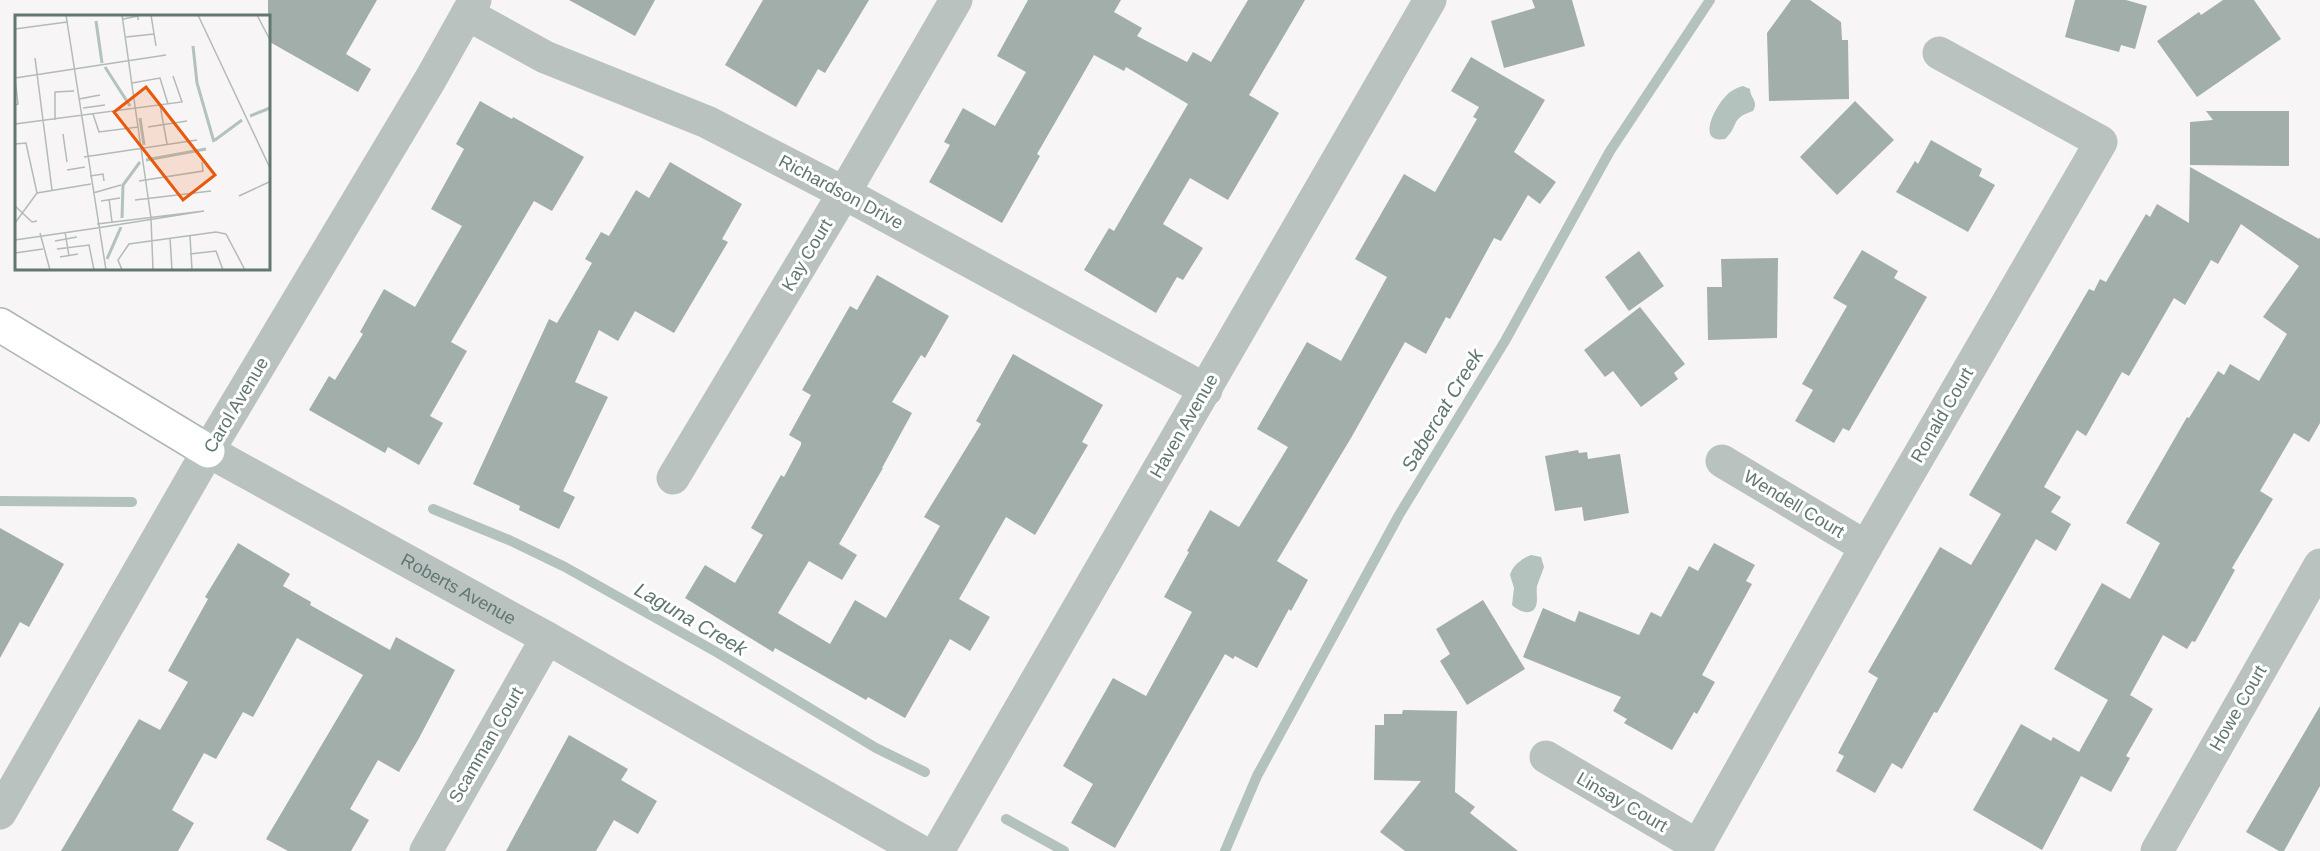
<svg xmlns="http://www.w3.org/2000/svg" width="2320" height="851" font-family="Helvetica,sans-serif">
<rect width="100%" height="100%" fill="#f7f5f5"/>
<path fill="#b3c2bc" d="M 1743,86 L 1750,89 C 1750,98 1759,101 1753,111 C 1729,119 1740,125 1725,139 C 1695,144 1716,105 1726,96 C 1730,91 1736,88 1743,86 Z
M 1531,555 L 1541,557 L 1544,567 C 1542,573 1539,580 1537,586 C 1536,592 1538,600 1536,606 C 1532,617 1518,611 1512,605 L 1514,588 L 1510,575 C 1512,566 1522,558 1531,555 Z"/>
<g fill="none" stroke-linecap="round" stroke-linejoin="round">
<path stroke="#b3c2bc" stroke-width="10" d="M 0,501 L 132,502
M 433,509 L 509,540 L 565,567 L 718,653 L 876,748 L 925,772
M 1006,819 L 1064,851
M 1225,851 L 1257,776 L 1399,515 L 1505,341 L 1610,151 L 1710,0"/>
</g>
<path fill="#a1aeaa" d="M 268,0 L 377,0 L 346,54 L 371,69 L 358,92 L 268,41 Z
M 569,0 L 655,0 L 635,36 Z
M 763,0 L 869,0 L 825,73 L 818,69 L 796,107 L 725,65 Z
M 1028,0 L 1121,0 L 1114,12 L 1142,28 L 1137,36 L 1187,62 L 1193,52 L 1211,62 L 1248,0 L 1305,0 L 1249,95 L 1279,113 L 1228,200 L 1190,178 L 1163,224 L 1203,248 L 1183,280 L 1177,277 L 1156,313 L 1084,270 L 1109,228 L 1114,231 L 1188,104 L 1126,67 L 1124,71 L 1094,55 L 1037,154 L 1040,156 L 1002,223 L 929,182 L 950,145 L 944,142 L 963,108 L 995,126 L 1026,72 L 997,56 Z
M 1532,0 L 1572,0 L 1585,46 L 1504,68 L 1491,21 L 1535,8 Z
M 1791,0 L 1810,0 L 1841,22 L 1842,40 L 1848,40 L 1849,99 L 1769,101 L 1767,33 Z
M 2075,0 L 2126,0 L 2147,6 L 2135,49 L 2121,45 L 2119,52 L 2065,37 Z
M 2223,0 L 2254,0 L 2281,39 L 2197,97 L 2157,41 L 2199,12 L 2201,15 Z
M 1471,57 L 1545,100 L 1514,152 L 1556,182 L 1540,204 L 1528,195 L 1501,241 L 1494,238 L 1450,319 L 1446,317 L 1426,354 L 1405,342 L 1351,438 L 1277,561 L 1308,580 L 1291,611 L 1289,609 L 1257,668 L 1235,656 L 1233,659 L 1225,654 L 1115,848 L 1071,823 L 1093,784 L 1063,766 L 1113,678 L 1146,696 L 1192,612 L 1164,597 L 1189,552 L 1187,551 L 1210,510 L 1239,527 L 1288,447 L 1257,429 L 1307,342 L 1341,361 L 1387,277 L 1355,259 L 1404,174 L 1435,192 L 1477,119 L 1473,117 L 1479,107 L 1451,91 Z
M 480,101 L 512,119 L 513,117 L 584,157 L 552,211 L 534,201 L 451,342 L 467,351 L 430,416 L 443,423 L 419,465 L 388,447 L 385,453 L 309,410 L 329,376 L 335,380 L 363,334 L 360,332 L 384,289 L 415,307 L 462,226 L 431,209 L 464,149 L 456,144 Z
M 1855,101 L 1894,140 L 1837,195 L 1800,157 Z
M 2206,111 L 2289,111 L 2289,166 L 2190,165 L 2190,122 L 2213,120 Z
M 1931,140 L 1982,169 L 1979,176 L 1995,185 L 1968,232 L 1896,192 L 1915,161 L 1918,164 Z
M 670,162 L 742,204 L 722,239 L 728,242 L 674,333 L 635,311 L 618,341 L 599,330 L 575,382 L 608,397 L 563,491 L 575,497 L 559,529 L 519,510 L 520,506 L 473,484 L 549,319 L 557,323 L 592,263 L 585,259 L 601,232 L 609,236 L 636,190 L 649,198 Z
M 2190,167 L 2319,239 L 2320,237 L 2320,423 L 2309,442 L 2294,433 L 2260,491 L 2273,499 L 2232,568 L 2235,570 L 2195,642 L 2192,641 L 2187,649 L 2163,635 L 2130,695 L 2153,709 L 2126,756 L 2130,758 L 2111,792 L 2081,776 L 2042,850 L 1973,810 L 2021,724 L 2051,741 L 2053,737 L 2079,752 L 2108,700 L 2054,669 L 2102,583 L 2130,599 L 2160,543 L 2126,523 L 2187,417 L 2189,418 L 2218,371 L 2224,375 L 2230,364 L 2259,381 L 2287,334 L 2263,317 L 2299,266 L 2241,224 L 2218,264 L 2211,260 L 2185,305 L 2174,298 L 2129,376 L 2122,372 L 2086,436 L 2077,430 L 2044,487 L 2061,497 L 2051,512 L 2071,524 L 2056,551 L 2036,539 L 1937,713 L 1934,712 L 1902,769 L 1892,763 L 1875,793 L 1836,771 L 1844,756 L 1838,753 L 1878,678 L 1868,672 L 1940,547 L 1971,565 L 2001,514 L 1969,495 L 2089,289 L 2094,291 L 2100,279 L 2106,282 L 2146,214 L 2150,217 L 2157,204 L 2189,223 Z
M 1862,250 L 1898,271 L 1894,278 L 1927,297 L 1849,431 L 1843,428 L 1834,443 L 1795,421 L 1813,390 L 1802,384 L 1847,306 L 1833,298 Z
M 1639,251 L 1664,286 L 1629,311 L 1605,277 Z
M 1778,258 L 1777,338 L 1708,340 L 1707,287 L 1722,287 L 1721,259 Z
M 877,275 L 949,316 L 925,358 L 921,355 L 892,402 L 912,413 L 882,468 L 883,468 L 839,544 L 857,555 L 842,580 L 809,561 L 778,613 L 830,644 L 855,600 L 886,618 L 940,526 L 924,517 L 981,424 L 976,421 L 1013,354 L 1103,405 L 1082,442 L 1088,445 L 1035,535 L 1006,517 L 959,599 L 990,617 L 970,651 L 950,639 L 905,718 L 868,697 L 866,700 L 775,648 L 773,652 L 685,598 L 705,565 L 735,583 L 763,535 L 751,528 L 781,475 L 784,477 L 801,445 L 801,442 L 789,435 L 811,395 L 802,390 L 850,306 L 857,310 Z
M 1640,307 L 1685,364 L 1674,373 L 1678,379 L 1641,407 L 1613,371 L 1605,377 L 1584,350 Z
M 1578,450 L 1579,453 L 1587,452 L 1588,459 L 1620,454 L 1629,513 L 1584,521 L 1582,507 L 1555,511 L 1545,456 Z
M 0,528 L 64,564 L 29,627 L 20,622 L 0,658 Z
M 238,543 L 290,574 L 283,586 L 311,602 L 310,605 L 390,650 L 396,637 L 455,670 L 418,740 L 399,772 L 378,760 L 350,809 L 369,820 L 351,851 L 288,851 L 266,839 L 363,675 L 297,638 L 253,717 L 243,712 L 216,759 L 204,753 L 172,810 L 194,823 L 178,851 L 61,851 L 139,719 L 160,730 L 188,682 L 168,671 L 208,599 L 205,597 Z
M 1714,543 L 1755,565 L 1746,581 L 1752,584 L 1702,675 L 1715,682 L 1697,714 L 1694,712 L 1672,750 L 1624,723 L 1627,719 L 1613,711 L 1621,697 L 1523,657 L 1543,608 L 1575,622 L 1579,611 L 1639,635 L 1651,612 L 1661,617 L 1689,566 L 1698,571 Z
M 1483,600 L 1525,669 L 1467,705 L 1440,661 L 1450,654 L 1436,629 Z
M 2320,706 L 2320,786 L 2284,851 L 2279,851 L 2246,832 Z
M 1403,710 L 1457,711 L 1455,792 L 1475,807 L 1470,813 L 1518,851 L 1405,851 L 1380,832 L 1421,781 L 1374,780 L 1375,725 L 1384,725 L 1384,714 L 1402,714 Z
M 569,735 L 628,769 L 621,780 L 657,801 L 638,834 L 614,820 L 596,851 L 506,851 Z"/>
<g fill="none" stroke-linecap="round" stroke-linejoin="round">
<defs>
<path id="secondary" d="M 0,325 L 208,451"/>
</defs>
<use href="#secondary" stroke="#adb7b4" stroke-width="36"/>
<g stroke="#bac2c0" stroke-width="33">
<path d="M 467,14 L 545,57 L 707,122 L 844,193 L 1206,390"/>
<path id="s1" d="M 208,451 L 547,638 L 920,851"/>
<path d="M 1722,461 L 1866,547"/>
<path d="M 673,478 L 844,193 L 956,0"/>
<path d="M 1546,757 L 1698,846"/>
<path d="M 0,813 L 208,451 L 430,80 L 475,0"/>
<path d="M 426,851 L 547,638"/>
<path d="M 938,851 L 1430,0"/>
<path d="M 1695,851 L 1866,547 L 2101,142 L 1939,53"/>
<path d="M 2157,851 L 2320,565"/>
</g>
<use href="#secondary" stroke="#fff" stroke-width="33"/>
</g>
<g text-anchor="middle" dominant-baseline="central" stroke-width="6" stroke-linejoin="round" paint-order="stroke">
<g font-size="18" fill="#617771" stroke="#fff">
<text transform="translate(841 192) rotate(28)">Richardson Drive</text>
<text transform="translate(807 255) rotate(-59)">Kay Court</text>
<text transform="translate(236 405) rotate(-59)">Carol Avenue</text>
<text transform="translate(1942 415) rotate(-60)">Ronald Court</text>
<text transform="translate(1184 426) rotate(-60)">Haven Avenue</text>
<text transform="translate(1794 504) rotate(31)">Wendell Court</text>
<text stroke="none"><textPath href="#s1" startOffset="286">Roberts Avenue</textPath></text>
<text transform="translate(2238 708) rotate(-60)">Howe Court</text>
<text transform="translate(486 745) rotate(-60)">Scamman Court</text>
<text transform="translate(1622 802) rotate(30)">Linsay Court</text>
</g>
<g font-size="20" font-style="italic" fill="#60776d" stroke="#fff">
<text transform="translate(1442 410) rotate(-59)">Sabercat Creek</text>
<text transform="translate(691 619) rotate(30)">Laguna Creek</text>
</g>
</g>
<g transform="translate(15 15)">
<rect width="255" height="255" fill="#f7f5f5"/>
<path fill="none" stroke="#b3c2bc" stroke-width="3" d="M 81,6 L 87,48M 178,31 L 182,68 L 199,127M 90,52 L 115,91M 235,101 L 255,93M 125,103 L 129,130M 200,125 L 227,105M 131,145 L 191,134M 107,203 L 108,170 L 125,147M 92,244 L 106,212"/>
<path fill="none" stroke="#b2bbb8" stroke-width="1.5" d="M 51,0 L 91,255M 107,0 L 136,203 L 138,255M 136,0 L 141,31M 183,0 L 255,153M 242,0 L 255,25M 108,4 L 123,1 L 123,5M 0,14 L 52,7M 111,22 L 139,19M 20,43 L 37,175M 0,63 L 151,40M 0,64 L 3,89 L 0,90M 117,68 L 145,63 L 153,89M 64,84 L 85,80M 145,90 L 152,129M 68,93 L 90,90M 78,99 L 84,117 L 123,112M 40,105 L 40,77 L 59,76M 0,109 L 167,87 L 158,61M 133,112 L 172,106M 48,119 L 52,147M 0,129 L 11,128 L 22,178M 69,142 L 182,125M 52,155 L 70,152M 75,161 L 88,159 L 89,166M 124,166 L 188,156 L 187,147M 78,178 L 106,170M 224,181 L 254,167M 94,184 L 97,207M 120,185 L 196,176M 86,186 L 105,183M 0,191 L 17,207 L 22,206M 0,208 L 22,178 L 76,169M 82,209 L 189,196M 82,213 L 189,196M 50,217 L 54,241M 25,218 L 35,255M 211,219 L 230,255M 175,221 L 177,255M 155,223 L 157,255M 0,225 L 82,213M 40,226 L 62,222M 42,234 L 74,230 L 79,255M 0,238 L 28,234M 175,239 L 201,236 L 208,255M 45,242 L 63,239M 107,255 L 103,245 L 114,229 L 201,217 L 211,219"/>
<path fill="#e8590c" fill-opacity="0.15" stroke="#e8590c" stroke-width="3" d="M 131,72 L 200,160 L 168,185 L 99,97 Z"/>
<rect width="255" height="255" fill="none" stroke="#617771" stroke-width="3"/>
</g>
</svg>
